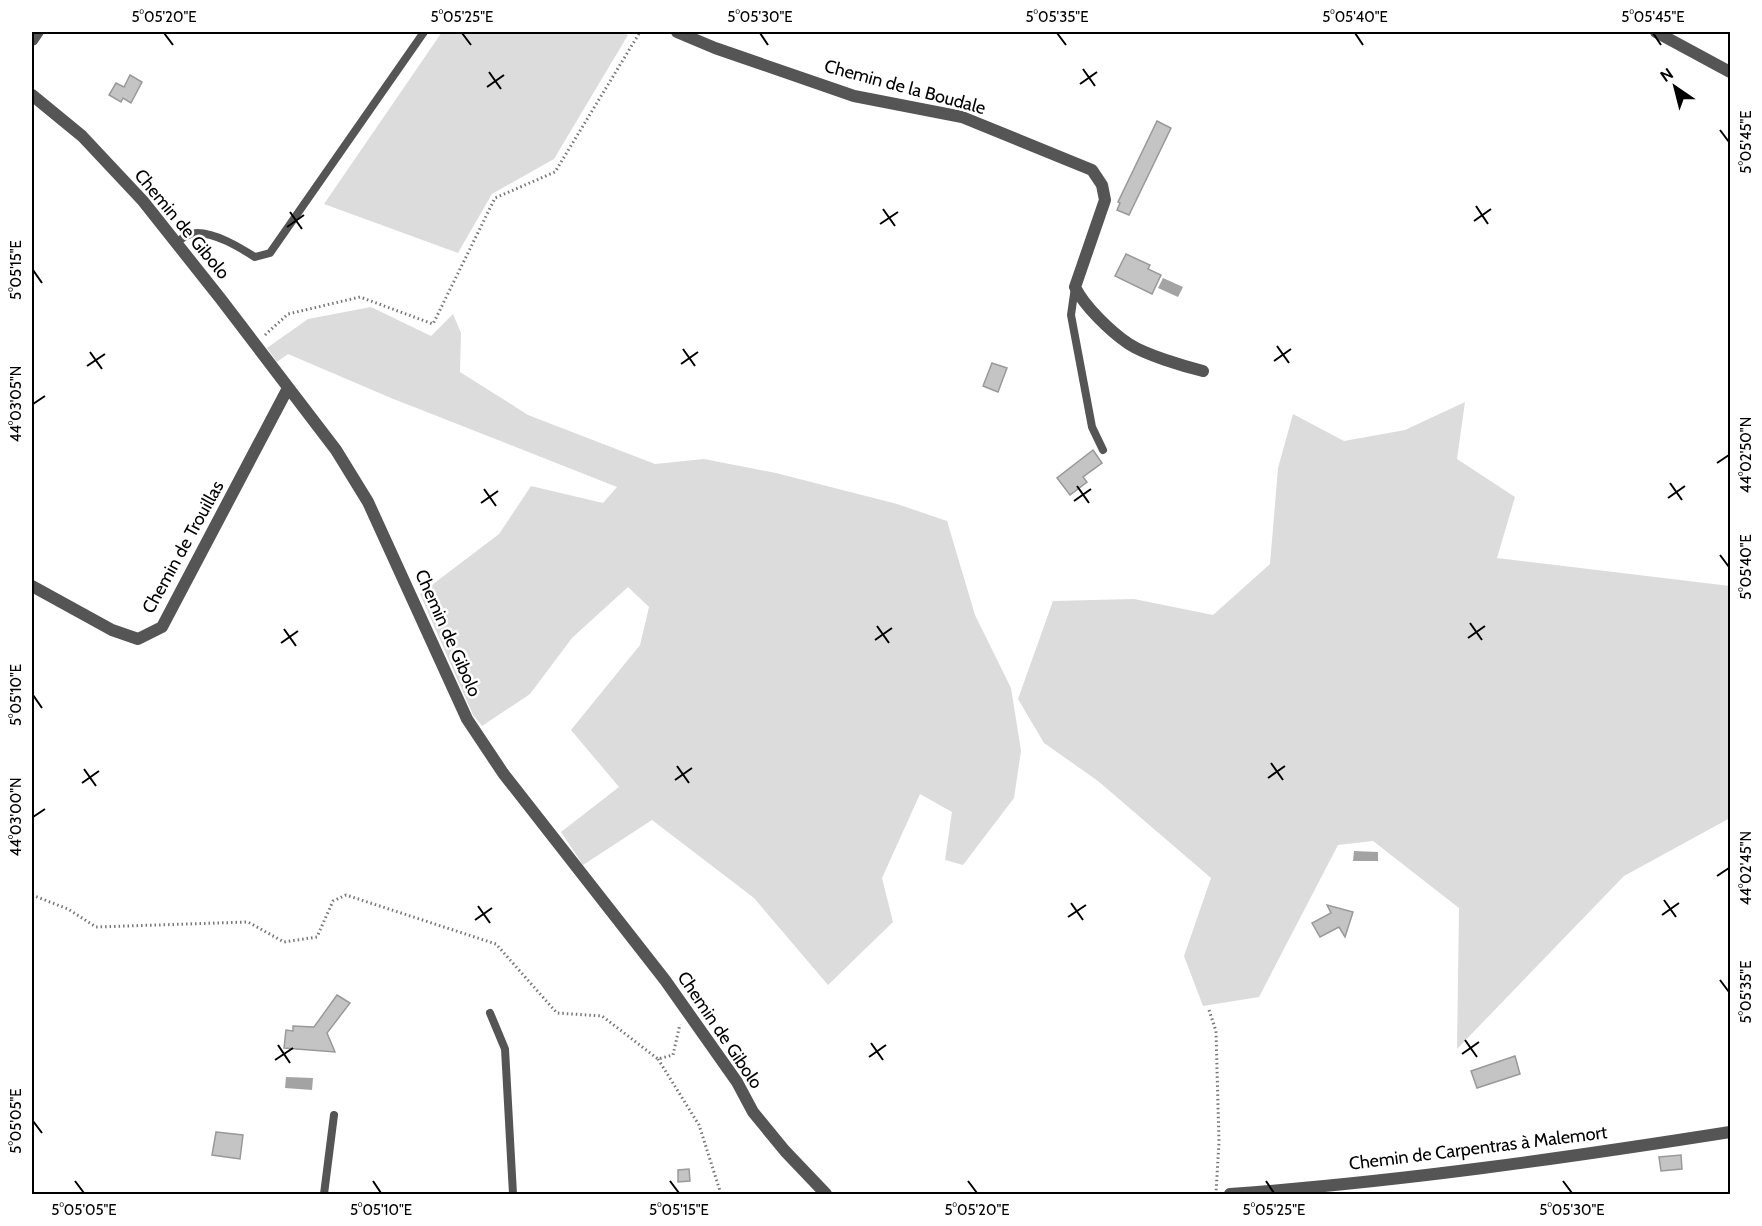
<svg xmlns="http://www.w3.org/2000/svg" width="1762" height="1226" font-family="Cabin,sans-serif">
<rect width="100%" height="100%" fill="#fff"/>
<path fill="#dcdcdc" d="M 442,32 L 620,32 L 628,35 L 554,159 L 492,194 L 458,253 L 324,204 Z
M 371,307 L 431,336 L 453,314 L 461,333 L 460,372 L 528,415 L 655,464 L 704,459 L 776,473 L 897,504 L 947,521 L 975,615 L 1011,688 L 1021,751 L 1014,798 L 963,865 L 945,860 L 952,812 L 920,794 L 882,878 L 893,922 L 828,985 L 754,898 L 652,820 L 583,865 L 561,832 L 619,787 L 571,730 L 640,645 L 649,607 L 628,587 L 572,638 L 530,694 L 482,726 L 473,715 L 420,594 L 499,534 L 531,486 L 603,503 L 617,487 L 391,398 L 288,354 L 277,362 L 267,348 L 308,319 Z
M 1465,402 L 1457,459 L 1515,497 L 1497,558 L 1730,586 L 1730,818 L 1624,876 L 1457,1049 L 1459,908 L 1373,841 L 1338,845 L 1259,997 L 1203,1006 L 1184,956 L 1211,878 L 1098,781 L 1044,743 L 1018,699 L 1053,601 L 1134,599 L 1213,615 L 1270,564 L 1278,468 L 1293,414 L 1344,441 L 1405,430 Z"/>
<path fill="#a3a3a3" d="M 1163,278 L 1183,287 L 1178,297 L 1158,288 Z
M 1354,851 L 1378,852 L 1378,861 L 1353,861 Z
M 286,1077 L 313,1078 L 312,1090 L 285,1088 Z"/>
<path fill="#c4c4c4" stroke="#999" stroke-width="1.5" d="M 130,75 L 142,82 L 131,103 L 123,98 L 121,102 L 109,95 L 116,83 L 124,87 Z
M 1157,121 L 1171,128 L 1129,215 L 1117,210 L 1120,203 L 1118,202 Z
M 1126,254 L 1150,265 L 1148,269 L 1161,275 L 1152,294 L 1115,276 Z
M 992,363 L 1007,368 L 998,392 L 983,386 Z
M 1093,450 L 1102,463 L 1083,477 L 1087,482 L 1070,495 L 1057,478 Z
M 1327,905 L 1353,912 L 1345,937 L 1339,927 L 1320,937 L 1312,923 L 1331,913 Z
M 337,995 L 350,1003 L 327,1033 L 335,1052 L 284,1048 L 286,1030 L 293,1031 L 293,1026 L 314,1027 Z
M 1515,1056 L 1520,1074 L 1477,1088 L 1471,1071 Z
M 216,1132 L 243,1135 L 240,1159 L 212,1155 Z
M 1681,1155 L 1682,1169 L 1661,1171 L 1659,1157 Z
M 689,1169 L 690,1181 L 678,1182 L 678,1170 Z"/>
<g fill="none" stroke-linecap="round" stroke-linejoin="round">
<path stroke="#777" stroke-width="3" stroke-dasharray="1.5 3" stroke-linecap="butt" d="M 265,335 L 288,314 L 360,297 L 433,324 L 495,198 L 555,172 L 640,32
M 32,895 L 68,909 L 96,927 L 248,922 L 284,942 L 317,937 L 333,901 L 346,895 L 496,944 L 557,1013 L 602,1016 L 658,1059 L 673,1055 L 680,1024
M 1209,1010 L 1216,1031 L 1219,1142 L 1216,1193
M 658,1059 L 699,1125 L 721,1194"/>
<path stroke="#555" stroke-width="8" d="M 34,41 L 40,32
M 176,243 C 182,238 189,233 197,233 C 216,233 239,247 255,257 L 270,253 L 424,32
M 1075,287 L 1071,315 L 1092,427 L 1103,450
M 490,1013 L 505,1049 L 513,1194
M 324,1194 L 334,1115"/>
<path stroke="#555" stroke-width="12" d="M 677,32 L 715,48 L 854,96 L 962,117 L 1092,170 L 1102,185 L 1105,200 L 1075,287 C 1084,306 1111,332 1129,344 C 1146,355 1183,366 1203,371
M 1656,32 L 1730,72
M 32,95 L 82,136 L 143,201 L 220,298 L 336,450 L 368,502 L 467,719 L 503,773 L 665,980 L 737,1082 L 753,1112 L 785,1151 L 826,1194
M 32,586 L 112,630 L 138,639 L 162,627 L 288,388
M 1230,1194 C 1397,1182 1565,1158 1730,1132"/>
</g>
<path fill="none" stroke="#000" stroke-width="2" d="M 164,33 L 173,45M 462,33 L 471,45M 760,33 L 768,45M 1057,33 L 1066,45M 1355,33 L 1363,45M 1653,33 L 1661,45M 1083,69 L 1095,86M 489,72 L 501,89M 1080,84 L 1097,72M 487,87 L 504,75M 1720,130 L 1729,142M 1476,206 L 1488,224M 883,209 L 895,226M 290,212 L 302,229M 1474,221 L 1491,209M 880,224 L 898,212M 287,227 L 304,215M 33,270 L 42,283M 1277,346 L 1289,363M 683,349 L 695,366M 90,352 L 102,369M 1274,361 L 1291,349M 681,364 L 698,352M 87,366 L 105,354M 33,404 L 45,396M 1717,463 L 1729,455M 1670,483 L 1682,500M 1077,486 L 1089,503M 484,489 L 496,506M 1668,498 L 1685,486M 1074,501 L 1091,489M 481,503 L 498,491M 1720,555 L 1729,567M 1470,623 L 1482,640M 877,626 L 889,643M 284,629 L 296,646M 1468,638 L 1485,626M 875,640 L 892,628M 281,643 L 298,631M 33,695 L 42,708M 1271,763 L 1283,780M 677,766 L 689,783M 84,769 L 96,786M 1268,778 L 1285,766M 675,780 L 692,768M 82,783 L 99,771M 33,817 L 45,809M 1717,876 L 1729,868M 1664,900 L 1676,917M 1071,903 L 1083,920M 478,906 L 490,923M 1662,915 L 1679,903M 1068,917 L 1086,905M 475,920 L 492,908M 1720,980 L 1729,992M 1465,1040 L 1477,1057M 871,1043 L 883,1060M 278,1045 L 290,1063M 1462,1054 L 1479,1042M 869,1057 L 886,1045M 275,1060 L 293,1048M 33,1121 L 42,1133M 75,1181 L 84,1193M 373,1181 L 381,1193M 670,1181 L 679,1193M 968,1181 L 977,1193M 1266,1181 L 1274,1193M 1563,1181 L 1572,1193"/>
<g text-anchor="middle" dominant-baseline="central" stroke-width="5" stroke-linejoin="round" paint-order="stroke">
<g font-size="18" fill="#000" stroke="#fff">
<text transform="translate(905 87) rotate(15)">Chemin de la Boudale</text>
<text transform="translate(182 224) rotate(50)">Chemin de Gibolo</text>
<text transform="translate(183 547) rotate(-61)">Chemin de Trouillas</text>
<text transform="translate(448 633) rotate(66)">Chemin de Gibolo</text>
<text transform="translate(720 1030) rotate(56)">Chemin de Gibolo</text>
<text transform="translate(1478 1148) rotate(-7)">Chemin de Carpentras à Malemort</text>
</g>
</g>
<rect width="1762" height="1226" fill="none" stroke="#ffffff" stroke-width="66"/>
<g transform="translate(1675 87) rotate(325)" stroke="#ffffff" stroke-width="4.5" paint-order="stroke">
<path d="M0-4.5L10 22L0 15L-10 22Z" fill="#000000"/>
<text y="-9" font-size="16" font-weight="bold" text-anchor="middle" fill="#000000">N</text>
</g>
<rect x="33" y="33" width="1696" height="1160" fill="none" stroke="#000" stroke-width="2"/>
<g font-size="15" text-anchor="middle" fill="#000">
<text x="164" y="22">5°05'20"E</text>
<text x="462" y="22">5°05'25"E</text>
<text x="760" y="22">5°05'30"E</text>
<text x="1057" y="22">5°05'35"E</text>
<text x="1355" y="22">5°05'40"E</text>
<text x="1653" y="22">5°05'45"E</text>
<text transform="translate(1746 142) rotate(-90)" y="5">5°05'45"E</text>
<text transform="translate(16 270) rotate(-90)" y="5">5°05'15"E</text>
<text transform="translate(16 404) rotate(-90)" y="5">44°03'05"N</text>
<text transform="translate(1746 455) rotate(-90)" y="5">44°02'50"N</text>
<text transform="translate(1746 567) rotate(-90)" y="5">5°05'40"E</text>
<text transform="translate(16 695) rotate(-90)" y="5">5°05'10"E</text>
<text transform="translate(16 817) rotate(-90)" y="5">44°03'00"N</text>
<text transform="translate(1746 868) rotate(-90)" y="5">44°02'45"N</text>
<text transform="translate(1746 992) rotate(-90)" y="5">5°05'35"E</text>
<text transform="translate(16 1121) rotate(-90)" y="5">5°05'05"E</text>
<text x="84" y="1215">5°05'05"E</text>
<text x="381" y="1215">5°05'10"E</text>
<text x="679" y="1215">5°05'15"E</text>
<text x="977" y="1215">5°05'20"E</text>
<text x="1274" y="1215">5°05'25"E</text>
<text x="1572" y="1215">5°05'30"E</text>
</g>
</svg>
